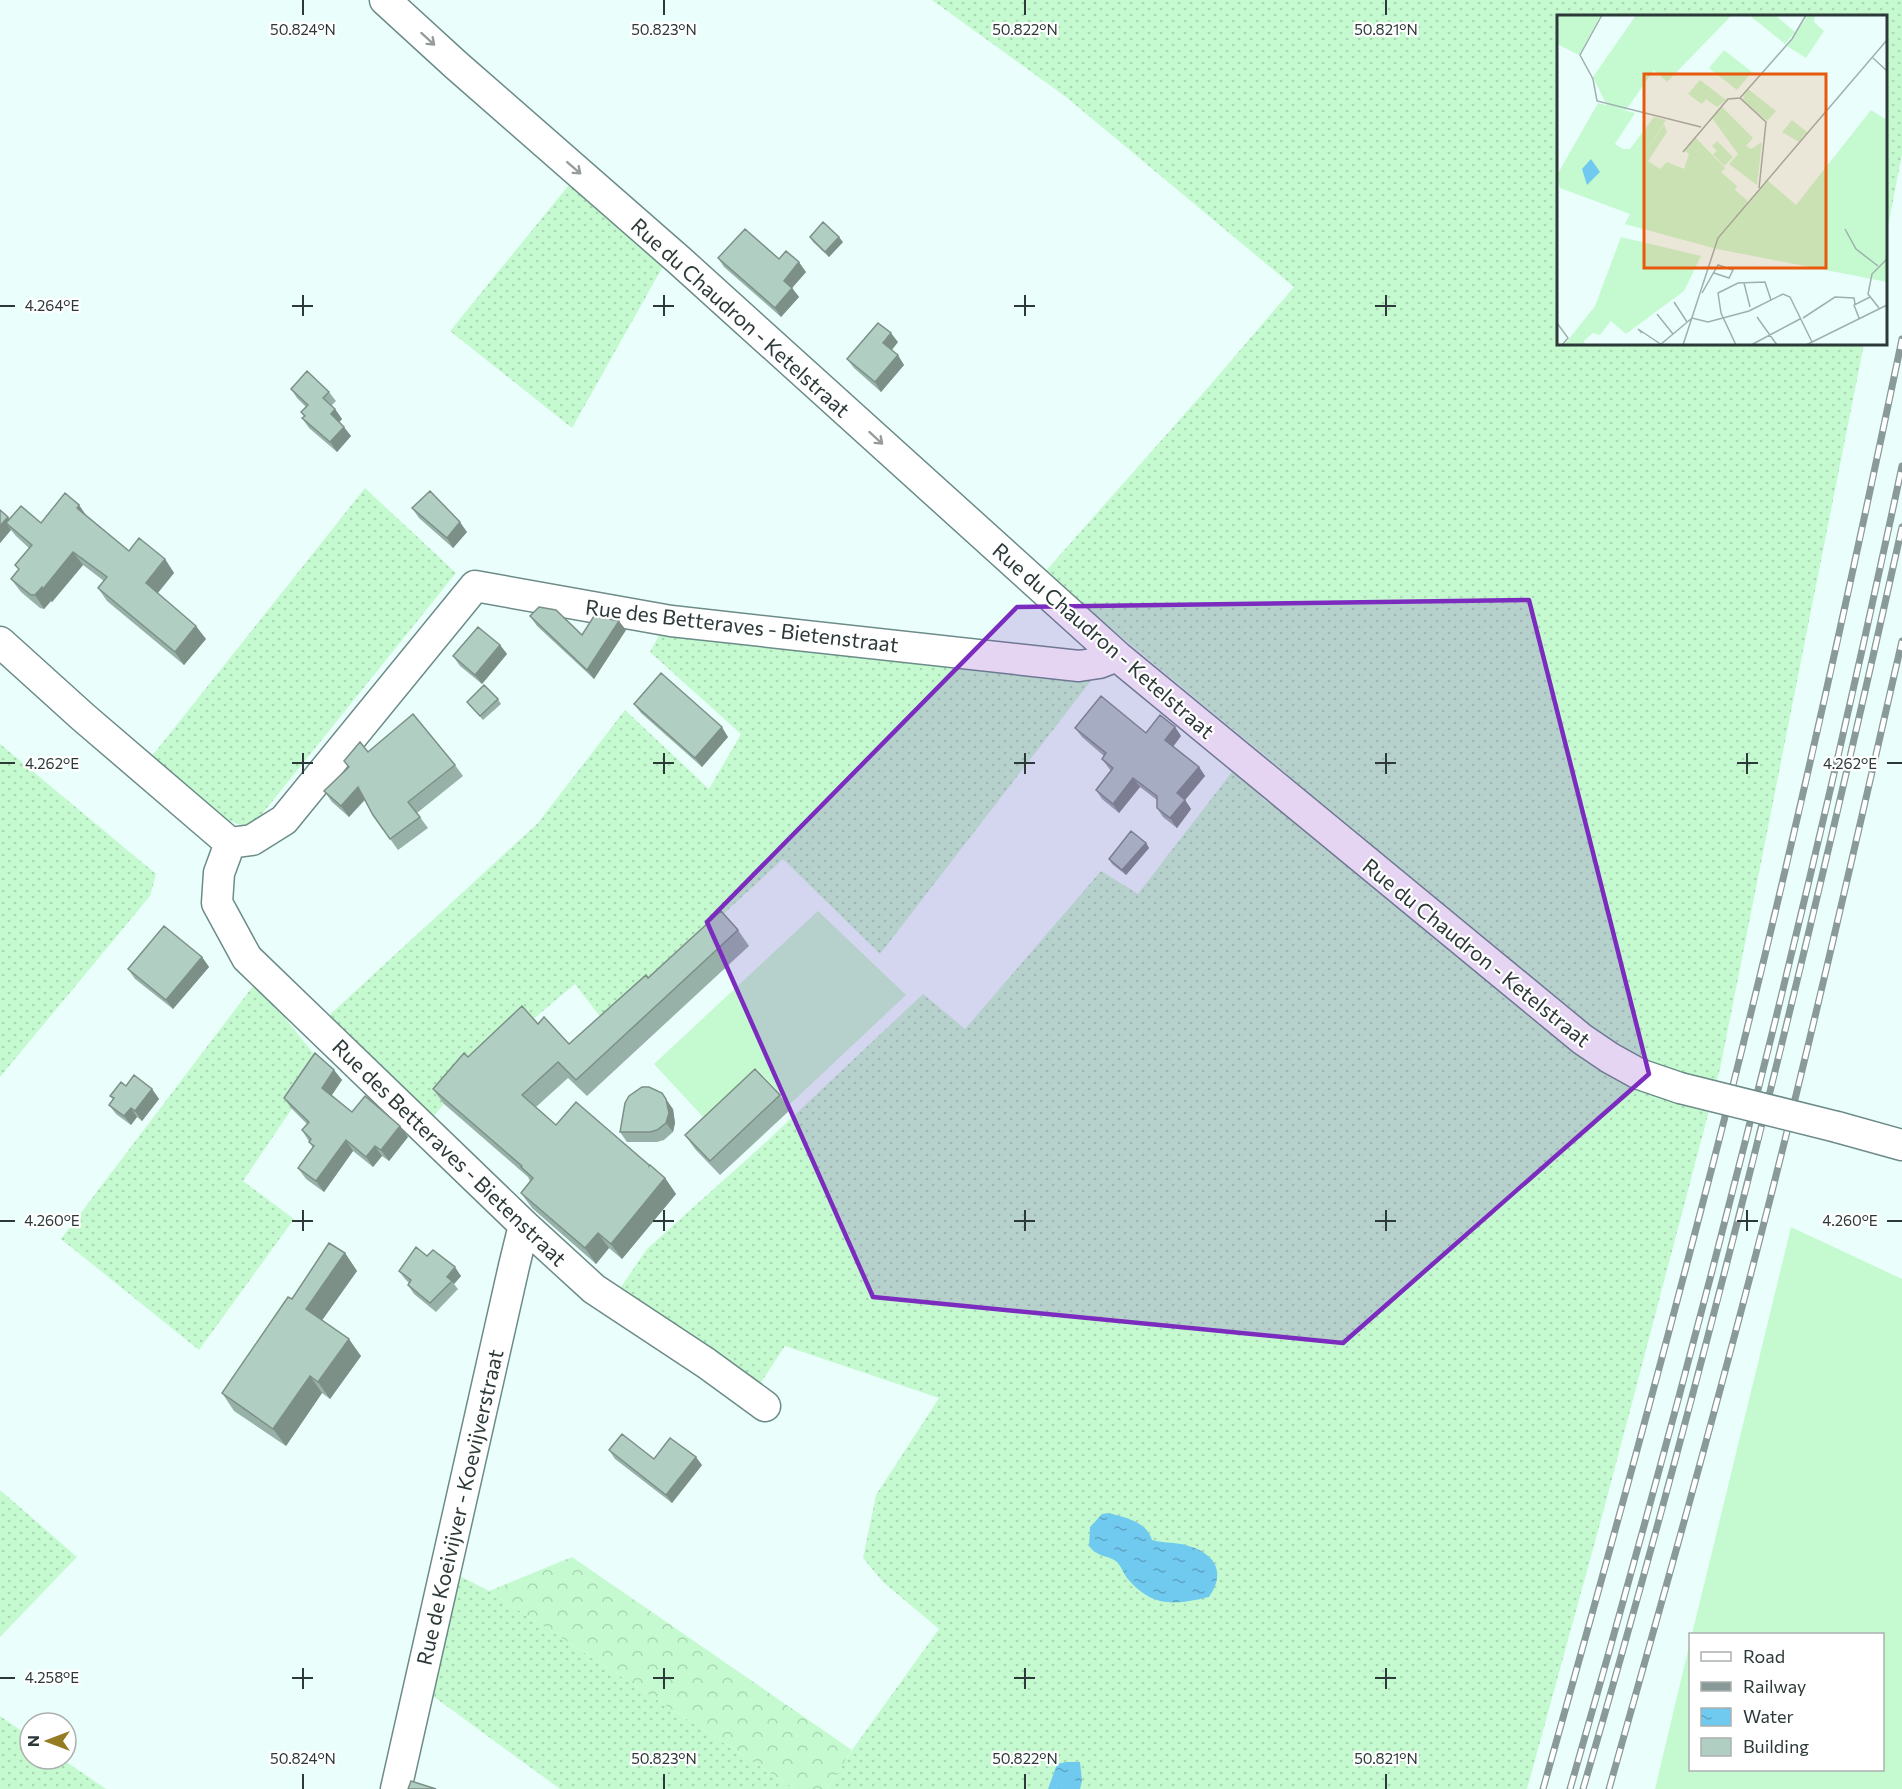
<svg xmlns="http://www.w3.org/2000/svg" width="1902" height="1789" font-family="Commissioner,sans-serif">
<defs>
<pattern id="grass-dots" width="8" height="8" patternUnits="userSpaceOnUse" patternTransform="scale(1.5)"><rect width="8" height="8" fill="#c5fad0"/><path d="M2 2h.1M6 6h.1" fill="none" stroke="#a9d7b3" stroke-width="1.8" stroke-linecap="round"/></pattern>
<pattern id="forest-crowns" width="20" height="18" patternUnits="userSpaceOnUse" patternTransform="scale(1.5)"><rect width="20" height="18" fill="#c5fad0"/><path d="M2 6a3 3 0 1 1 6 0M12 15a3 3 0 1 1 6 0" fill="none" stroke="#a9d7b3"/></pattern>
<pattern id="water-ripples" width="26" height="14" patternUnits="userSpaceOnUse" patternTransform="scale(1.5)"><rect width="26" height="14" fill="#70c9ef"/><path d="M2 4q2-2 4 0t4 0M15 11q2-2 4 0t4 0" fill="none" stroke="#5ca4c3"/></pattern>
</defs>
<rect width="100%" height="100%" fill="#eafffc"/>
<path fill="url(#grass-dots)" d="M 932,0 L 1902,0 L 1902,154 L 1886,237 L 1886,16 L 1558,16 L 1558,344 L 1864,344 L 1720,1069 L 1604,1509 L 1527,1789 L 827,1789 L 852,1750 L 939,1629 L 883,1582 L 863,1558 L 876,1495 L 939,1398 L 785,1346 L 758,1387 L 621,1287 L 647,1249 L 766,1142 L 923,994 L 965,1029 L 1101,871 L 1138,894 L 1235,768 L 1266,802 L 1287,774 L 1044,573 L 1205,391 L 1294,287 L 1066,97 Z
M 573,180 L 666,261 L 572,428 L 450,331 Z
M 365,488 L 456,573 L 258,819 L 247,827 L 223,819 L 148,761 Z
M 663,628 L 1093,678 L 880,954 L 783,859 L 605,1023 L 575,984 L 475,1068 L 432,1118 L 323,1021 L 538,823 L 625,710 L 709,789 L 741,734 L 650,652 Z
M 0,744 L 156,874 L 150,896 L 0,1077 Z
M 256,982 L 322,1064 L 243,1181 L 294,1219 L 199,1350 L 61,1239 Z
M 0,1490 L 77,1557 L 0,1637 Z
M 454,1573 L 489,1591 L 795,1789 L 560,1789 L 426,1691 Z
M 0,1716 L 30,1737 L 30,1759 L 62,1759 L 106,1789 L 0,1789 Z"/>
<path fill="url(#forest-crowns)" d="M 572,1557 L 852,1750 L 827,1789 L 795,1789 L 489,1591 Z"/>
<path fill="#c5fad0" d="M 818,911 L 906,995 L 790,1104 L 756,1068 L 704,1118 L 654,1064 Z
M 1791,1227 L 1902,1279 L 1902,1789 L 1655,1789 L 1690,1642 L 1690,1770 L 1882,1770 L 1882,1634 L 1692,1634 Z"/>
<path fill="url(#water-ripples)" d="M 1109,1513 C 1126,1518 1146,1521 1152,1540 C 1162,1543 1171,1542 1181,1544 C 1210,1550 1229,1568 1209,1597 C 1175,1605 1152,1608 1127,1578 C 1124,1574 1121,1566 1117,1562 C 1109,1555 1098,1558 1089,1546 L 1090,1527 L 1102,1514 Z
M 1066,1762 L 1080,1762 L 1082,1781 L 1080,1789 L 1048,1789 L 1057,1764 Z"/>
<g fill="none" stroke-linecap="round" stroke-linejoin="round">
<defs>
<path id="minor" d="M 385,0 L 456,65 L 680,261 L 1117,656 L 1582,1039 L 1610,1058 L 1639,1074 L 1680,1088
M 0,642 L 83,717 L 230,843 L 219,873 L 217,903 L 247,958 L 524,1225 L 594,1289 L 706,1363 L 765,1406
M 230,843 L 252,840 L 284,820 L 475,586 L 671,621 L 1079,666 L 1099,663 L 1117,656
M 1837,1127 L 1902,1145
M 396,1789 L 514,1266 L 524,1225"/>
</defs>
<use href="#minor" stroke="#6c8b89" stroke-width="33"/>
<use href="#minor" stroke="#fff" stroke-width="30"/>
<defs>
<path id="rail" d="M 1543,1789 C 1598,1594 1652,1399 1703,1202 C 1778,916 1842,628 1902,339
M 1570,1789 C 1696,1352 1808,911 1902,466
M 1583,1789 C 1705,1372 1808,951 1902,527
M 1609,1789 C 1663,1598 1717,1407 1766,1215 C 1815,1024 1858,833 1902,641"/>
</defs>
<use href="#rail" stroke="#8a9a99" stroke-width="7"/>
<use href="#rail" stroke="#fff" stroke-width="4.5" stroke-dasharray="14" stroke-linecap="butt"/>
<defs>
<path id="minor-bridge" d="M 1680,1088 L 1837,1127"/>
</defs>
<use href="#minor-bridge" stroke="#6c8b89" stroke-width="33" stroke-linecap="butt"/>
<use href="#minor-bridge" stroke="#fff" stroke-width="30"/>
</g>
<path fill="#98b1a8" d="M 810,237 L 843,242 L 829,257 L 813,242 Z
M 718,258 L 779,259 L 806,272 L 792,288 L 799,297 L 781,317 L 724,267 Z
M 898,342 L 892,350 L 904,365 L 881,392 L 854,368 L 847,359 Z
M 291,389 L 329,392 L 336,401 L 331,406 L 335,409 L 342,419 L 339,422 L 351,436 L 337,452 L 309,428 L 302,418 L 304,416 L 301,412 L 306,407 L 297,398 Z
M 79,505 L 87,517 L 129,551 L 165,559 L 174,573 L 158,593 L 206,639 L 184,665 L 107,601 L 98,588 L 104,581 L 83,565 L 52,602 L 51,601 L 44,609 L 40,608 L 21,592 L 11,579 L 19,570 L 15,565 L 29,548 L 16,536 L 11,530 L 0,543 L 0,510 L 10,519 L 41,523 Z
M 412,508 L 467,532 L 453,548 L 419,518 Z
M 530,616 L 582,635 L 626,630 L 594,679 L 537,626 Z
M 500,645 L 507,654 L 482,684 L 460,666 L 453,656 Z
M 498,699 L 501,704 L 483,720 L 467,702 Z
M 634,704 L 728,737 L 702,767 L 641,713 Z
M 1175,727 L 1181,736 L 1173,747 L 1199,767 L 1205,776 L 1185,800 L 1191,809 L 1177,828 L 1163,817 L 1157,808 L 1157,800 L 1140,787 L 1119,813 L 1102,799 L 1096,790 L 1111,771 L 1102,759 L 1104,756 L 1082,737 L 1075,728 L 1146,733 Z
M 368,752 L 455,765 L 463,776 L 417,813 L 428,828 L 398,850 L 373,815 L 365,800 L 349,817 L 332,802 L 324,791 Z
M 1146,843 L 1149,848 L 1126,875 L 1112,864 L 1109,859 Z
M 738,930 L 749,946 L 587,1096 L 568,1078 L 536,1107 L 556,1125 L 576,1102 L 665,1178 L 676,1194 L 622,1259 L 609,1248 L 596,1264 L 532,1208 L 521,1193 L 530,1181 L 528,1177 L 444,1104 L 433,1089 L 468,1057 L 569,1044 L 648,978 Z
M 202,957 L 209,967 L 173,1009 L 135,979 L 128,969 Z
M 334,1070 L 342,1080 L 332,1095 L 352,1112 L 408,1137 L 389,1161 L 382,1156 L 373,1167 L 353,1151 L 324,1192 L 306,1179 L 298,1168 L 313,1148 L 302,1130 L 307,1124 L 291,1108 L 284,1098 Z
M 126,1086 L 152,1089 L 159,1099 L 142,1121 L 137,1117 L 131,1125 L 116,1114 L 109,1105 L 113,1099 L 110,1096 Z
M 780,1095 L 790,1110 L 720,1175 L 695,1149 L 685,1135 Z
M 673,1109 L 675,1123 L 673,1132 L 664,1140 L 657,1142 L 627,1142 L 620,1132 Z
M 345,1253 L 357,1271 L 322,1320 L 361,1356 L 330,1399 L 322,1393 L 286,1446 L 234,1411 L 222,1393 L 292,1299 Z
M 427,1256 L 461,1276 L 454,1284 L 458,1289 L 436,1312 L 414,1294 L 408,1285 L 409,1283 L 405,1279 L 399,1271 Z
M 609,1450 L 654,1459 L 702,1465 L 672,1503 L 615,1459 Z"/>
<path fill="#7c9088" d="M 839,237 L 843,242 L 829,257 L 825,252 Z
M 799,262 L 806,272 L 792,288 L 799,297 L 781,317 L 775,308 L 784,281 Z
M 891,333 L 898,342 L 889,353 L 883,343 Z
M 898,355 L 904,365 L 881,392 L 875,382 Z
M 335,409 L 342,419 L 338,424 L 331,414 Z
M 344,427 L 351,436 L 337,452 L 330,442 Z
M 79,505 L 88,518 L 77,508 Z
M 8,517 L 15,526 L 6,523 L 11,530 L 0,543 L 0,526 Z
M 460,522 L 467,532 L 453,548 L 447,538 Z
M 73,552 L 83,565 L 52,602 L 43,589 Z
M 165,559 L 174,573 L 155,596 L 146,583 Z
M 42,587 L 51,601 L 44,609 L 35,595 Z
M 619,621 L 626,630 L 594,679 L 587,670 Z
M 196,626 L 206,639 L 184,665 L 175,652 Z
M 500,645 L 507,654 L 482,684 L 475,675 Z
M 722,727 L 728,737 L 702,767 L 695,758 Z
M 1175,727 L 1181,736 L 1171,749 L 1165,740 Z
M 1199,767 L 1205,776 L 1185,800 L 1191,809 L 1177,828 L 1170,818 L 1177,793 Z
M 1133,778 L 1140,787 L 1119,813 L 1113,804 Z
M 358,787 L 366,798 L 349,817 L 341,806 Z
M 1146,843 L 1149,848 L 1126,875 L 1122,870 Z
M 202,957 L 209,967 L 173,1009 L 166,1000 Z
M 334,1070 L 342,1080 L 329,1099 L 322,1088 Z
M 152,1089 L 159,1099 L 142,1121 L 135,1111 Z
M 666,1099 L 673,1109 L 675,1123 L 673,1132 L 666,1123 Z
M 131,1108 L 137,1117 L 131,1125 L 124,1116 Z
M 400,1126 L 408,1137 L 389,1161 L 381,1150 Z
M 346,1140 L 353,1151 L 324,1192 L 316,1181 Z
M 375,1146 L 382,1156 L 373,1167 L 366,1157 Z
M 665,1178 L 676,1194 L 622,1259 L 611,1244 Z
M 598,1233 L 609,1248 L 596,1264 L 585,1248 Z
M 345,1253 L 357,1271 L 318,1326 L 306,1309 Z
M 455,1267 L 461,1276 L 454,1284 L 452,1281 L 447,1277 Z
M 349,1339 L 361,1356 L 330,1399 L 318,1382 Z
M 310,1376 L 322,1393 L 286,1446 L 273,1429 Z
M 696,1457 L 702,1465 L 672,1503 L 666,1495 Z"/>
<path fill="#b1cec3" stroke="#7c9088" stroke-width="1.5" d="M 823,222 L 839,237 L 825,252 L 810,237 Z
M 745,229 L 779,259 L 786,251 L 799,262 L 784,281 L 792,288 L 775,308 L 718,258 Z
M 878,323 L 891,333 L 883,343 L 898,355 L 875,382 L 847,359 Z
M 307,371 L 329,392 L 323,398 L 335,409 L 331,414 L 344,427 L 330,442 L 302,418 L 305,416 L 301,412 L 308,405 L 291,389 Z
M 430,491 L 460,522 L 447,538 L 412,508 Z
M 65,493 L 79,505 L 77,508 L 129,551 L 139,538 L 165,559 L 146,583 L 196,626 L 175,652 L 98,588 L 107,577 L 73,552 L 43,589 L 42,587 L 35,595 L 31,595 L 11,579 L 19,569 L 15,565 L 32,545 L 6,523 L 21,506 L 41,523 Z
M 0,510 L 8,517 L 0,526 Z
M 539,607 L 556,610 L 582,635 L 594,616 L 619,621 L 587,670 L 530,616 Z
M 478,627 L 500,645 L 475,675 L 453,656 Z
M 661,673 L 722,727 L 695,758 L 634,704 Z
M 484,685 L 498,699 L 480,716 L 467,702 Z
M 1101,696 L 1146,733 L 1160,715 L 1175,727 L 1165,740 L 1199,767 L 1177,793 L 1185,800 L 1170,818 L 1157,808 L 1157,796 L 1133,778 L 1113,804 L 1096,790 L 1113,768 L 1102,759 L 1106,753 L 1075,728 Z
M 413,714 L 455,765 L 408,802 L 420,817 L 390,839 L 373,815 L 358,787 L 341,806 L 324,791 L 349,767 L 344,761 L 360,742 L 368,752 Z
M 1131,831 L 1146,843 L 1122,870 L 1109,859 Z
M 721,911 L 738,930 L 576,1080 L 558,1062 L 522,1095 L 556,1125 L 576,1102 L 649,1165 L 649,1166 L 650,1165 L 665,1178 L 611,1244 L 598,1233 L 585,1248 L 521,1193 L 533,1178 L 521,1167 L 522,1166 L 433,1089 L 464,1053 L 468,1057 L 522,1006 L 538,1024 L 544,1017 L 569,1044 L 646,975 L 648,978 Z
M 164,926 L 202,957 L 166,1000 L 128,969 Z
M 315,1053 L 334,1070 L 322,1088 L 352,1112 L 365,1096 L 400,1126 L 381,1150 L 375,1146 L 366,1157 L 346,1140 L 316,1181 L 298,1168 L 314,1146 L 309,1142 L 311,1139 L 302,1130 L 309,1122 L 284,1098 Z
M 755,1069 L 780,1095 L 710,1161 L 685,1135 Z
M 134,1075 L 152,1089 L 135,1111 L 131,1108 L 124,1116 L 109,1105 L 114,1098 L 110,1096 L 121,1082 L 126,1086 Z
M 642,1087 L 649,1087 L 662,1093 L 666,1099 L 669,1113 L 666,1123 L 657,1130 L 650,1132 L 620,1132 L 625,1103 L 629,1096 Z
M 329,1243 L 345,1253 L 306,1309 L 349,1339 L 318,1382 L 310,1376 L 273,1429 L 222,1393 L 288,1297 L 292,1299 Z
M 416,1247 L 427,1256 L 433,1250 L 455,1267 L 447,1277 L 452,1281 L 430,1303 L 408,1285 L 411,1280 L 399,1271 Z
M 622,1434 L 654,1459 L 670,1438 L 696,1457 L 666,1495 L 609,1450 Z
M 411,1781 L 436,1789 L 408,1789 Z"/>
<defs><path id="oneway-shaft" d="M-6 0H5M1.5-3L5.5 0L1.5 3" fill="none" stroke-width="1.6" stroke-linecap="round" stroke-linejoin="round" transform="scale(1.5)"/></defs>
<g stroke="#969c9c">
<use href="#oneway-shaft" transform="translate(428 39) rotate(42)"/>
<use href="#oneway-shaft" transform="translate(574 168) rotate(41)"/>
<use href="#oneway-shaft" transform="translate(876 438) rotate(42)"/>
</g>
<path fill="#7b2cbf" fill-opacity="0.2" stroke="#7b2cbf" stroke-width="4.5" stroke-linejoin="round" d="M 1529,600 L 1649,1074 L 1343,1343 L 873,1297 L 707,922 L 1017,607 Z"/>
<path fill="none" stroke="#2c3938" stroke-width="2" d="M 303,0 L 303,15M 664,0 L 664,15M 1025,0 L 1025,15M 1386,0 L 1386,15M 303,295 L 303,316M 664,295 L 664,316M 1025,295 L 1025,316M 1386,295 L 1386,316M 0,306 L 15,306M 292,306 L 313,306M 653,306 L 674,306M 1014,306 L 1035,306M 1375,306 L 1396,306M 303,753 L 303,774M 664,753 L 664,774M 1025,753 L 1025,774M 1386,753 L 1386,774M 1747,753 L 1747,774M 0,763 L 15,763M 292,763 L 313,763M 653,763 L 674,763M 1014,763 L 1035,763M 1375,763 L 1396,763M 1737,763 L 1758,763M 1887,763 L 1902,763M 303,1210 L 303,1231M 664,1210 L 664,1231M 1025,1210 L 1025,1231M 1386,1210 L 1386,1231M 1747,1210 L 1747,1231M 0,1221 L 15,1221M 292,1221 L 313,1221M 653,1221 L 674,1221M 1014,1221 L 1035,1221M 1375,1221 L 1396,1221M 1737,1221 L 1758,1221M 1887,1221 L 1902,1221M 303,1668 L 303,1689M 664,1668 L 664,1689M 1025,1668 L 1025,1689M 1386,1668 L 1386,1689M 0,1678 L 15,1678M 292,1678 L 313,1678M 653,1678 L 674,1678M 1014,1678 L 1035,1678M 1375,1678 L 1396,1678M 303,1774 L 303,1789M 664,1774 L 664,1789M 1025,1774 L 1025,1789M 1386,1774 L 1386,1789"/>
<g text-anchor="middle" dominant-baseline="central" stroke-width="4.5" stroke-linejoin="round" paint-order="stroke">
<g font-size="21" fill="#2c3938" stroke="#fff">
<text transform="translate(741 317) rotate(42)">Rue du Chaudron - Ketelstraat</text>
<text transform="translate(742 625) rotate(7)">Rue des Betteraves - Bietenstraat</text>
<text transform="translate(1104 640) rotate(41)">Rue du Chaudron - Ketelstraat</text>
<text transform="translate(1477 952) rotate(39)">Rue du Chaudron - Ketelstraat</text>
<text transform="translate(450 1152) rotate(44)">Rue des Betteraves - Bietenstraat</text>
<text transform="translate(459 1507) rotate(-77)">Rue de Koeivijver - Koevijverstraat</text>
</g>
</g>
<g transform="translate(1557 15)">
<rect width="330" height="330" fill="#eafffc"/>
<path d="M 0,0 L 44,0 L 22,40 L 0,29 ZM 79,0 L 175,0 L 110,67 L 97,55 L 69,95 L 50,91 L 36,62 ZM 192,0 L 218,0 L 238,17 L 228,29 ZM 167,35 L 195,57 L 180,75 L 152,53 ZM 143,65 L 169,85 L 160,92 L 149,84 L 145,89 L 131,79 ZM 191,74 L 219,96 L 210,106 L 185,85 ZM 41,88 L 78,98 L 58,129 L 66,134 L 73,134 L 97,102 L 109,105 L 85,142 L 103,154 L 110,147 L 127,154 L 132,139 L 128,136 L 138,122 L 168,153 L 164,157 L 180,171 L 178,175 L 190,185 L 190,190 L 210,165 L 239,190 L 314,95 L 330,105 L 330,267 L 160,234 L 68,209 L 73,199 L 3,173 L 0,160 ZM 165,92 L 196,123 L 189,131 L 194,134 L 205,127 L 200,170 L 172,149 L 181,139 L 155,103 ZM 235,105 L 250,117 L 242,127 L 225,117 Z" fill="#c5fad0"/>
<path d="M 107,109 L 110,117 L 91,146 L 85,142 Z" fill="#c5fad0"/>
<path d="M 251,0 L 258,0 L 257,7 L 267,16 L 249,43 L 230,31 ZM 160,126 L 176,142 L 167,151 L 156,139 L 160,136 L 155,131 ZM 64,222 L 144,241 L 127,276 L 69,319 L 54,306 L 43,320 L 36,318 L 27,326 L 28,330 L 7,330 L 38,291 Z" fill="#c5fad0"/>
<path d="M 34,144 L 43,157 L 30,170 L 25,154 Z" fill="#70c9ef"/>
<path fill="none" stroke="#9eb0ae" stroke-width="1.5" d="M 45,0 L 23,40 L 36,64 L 40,86 L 144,112M 316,43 L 330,56M 183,83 L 209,107 L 202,173M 126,137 L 171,84 L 183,83 L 235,24 L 249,0M 288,214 L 299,234 L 321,251M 187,268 L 193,292M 145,278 L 161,250 L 176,255 L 172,263 L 157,258M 117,287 L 130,307M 322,293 L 311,279 L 315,259 L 330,244M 100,299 L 116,319M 200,302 L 220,330M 246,303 L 278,282 L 297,283 L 298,289M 302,303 L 297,290 L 313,282M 0,308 L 11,323 L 5,330M 85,318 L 81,314 L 105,330M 103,330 L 135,303 L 151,307 L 192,296 L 226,279 L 233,282 L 255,327M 126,330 L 161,223 L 330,25M 179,330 L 164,298 L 161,278 L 181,268 L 208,267 L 214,285M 194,330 L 243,304M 249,330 L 330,290"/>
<path fill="#e8590c" fill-opacity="0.15" stroke="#e8590c" stroke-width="3" d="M 87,59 L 269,59 L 269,253 L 87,253 Z"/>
<rect width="330" height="330" fill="none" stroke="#2c3938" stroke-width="3"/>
</g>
<g font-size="15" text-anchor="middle" fill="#2c3938" stroke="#fff" stroke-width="4.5" stroke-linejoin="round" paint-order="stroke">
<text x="303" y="35">50.824°N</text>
<text x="664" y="35">50.823°N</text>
<text x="1025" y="35">50.822°N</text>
<text x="1386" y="35">50.821°N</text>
<text x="52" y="311">4.264°E</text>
<text x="1850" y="769">4.262°E</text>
<text x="52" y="769">4.262°E</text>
<text x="1850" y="1226">4.260°E</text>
<text x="52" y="1226">4.260°E</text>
<text x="52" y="1683">4.258°E</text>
<text x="303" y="1764">50.824°N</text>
<text x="664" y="1764">50.823°N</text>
<text x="1025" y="1764">50.822°N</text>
<text x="1386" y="1764">50.821°N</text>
</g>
<rect x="1689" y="1633" width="195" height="138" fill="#ffffff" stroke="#abb0af" stroke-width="1.5"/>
<rect x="1701" y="1652" width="30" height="9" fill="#ffffff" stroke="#abb0af" stroke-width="1.5"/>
<text x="1743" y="1663" font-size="18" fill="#2c3938">Road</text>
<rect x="1701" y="1682" width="30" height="9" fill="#8a9a99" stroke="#abb0af" stroke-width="1.5"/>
<text x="1743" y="1693" font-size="18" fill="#2c3938">Railway</text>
<rect x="1701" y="1708" width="30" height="18" fill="url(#water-ripples)" stroke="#abb0af" stroke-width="1.5"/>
<text x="1743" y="1723" font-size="18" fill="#2c3938">Water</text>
<rect x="1701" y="1738" width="30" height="18" fill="#b1cec3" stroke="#abb0af" stroke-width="1.5"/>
<text x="1743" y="1753" font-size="18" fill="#2c3938">Building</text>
<g transform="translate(48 1741) rotate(270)"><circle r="28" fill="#ffffff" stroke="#abb0af" stroke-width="1.5"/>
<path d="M0-4.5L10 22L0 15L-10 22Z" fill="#957c23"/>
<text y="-9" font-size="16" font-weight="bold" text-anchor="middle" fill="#2c3938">N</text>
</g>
</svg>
